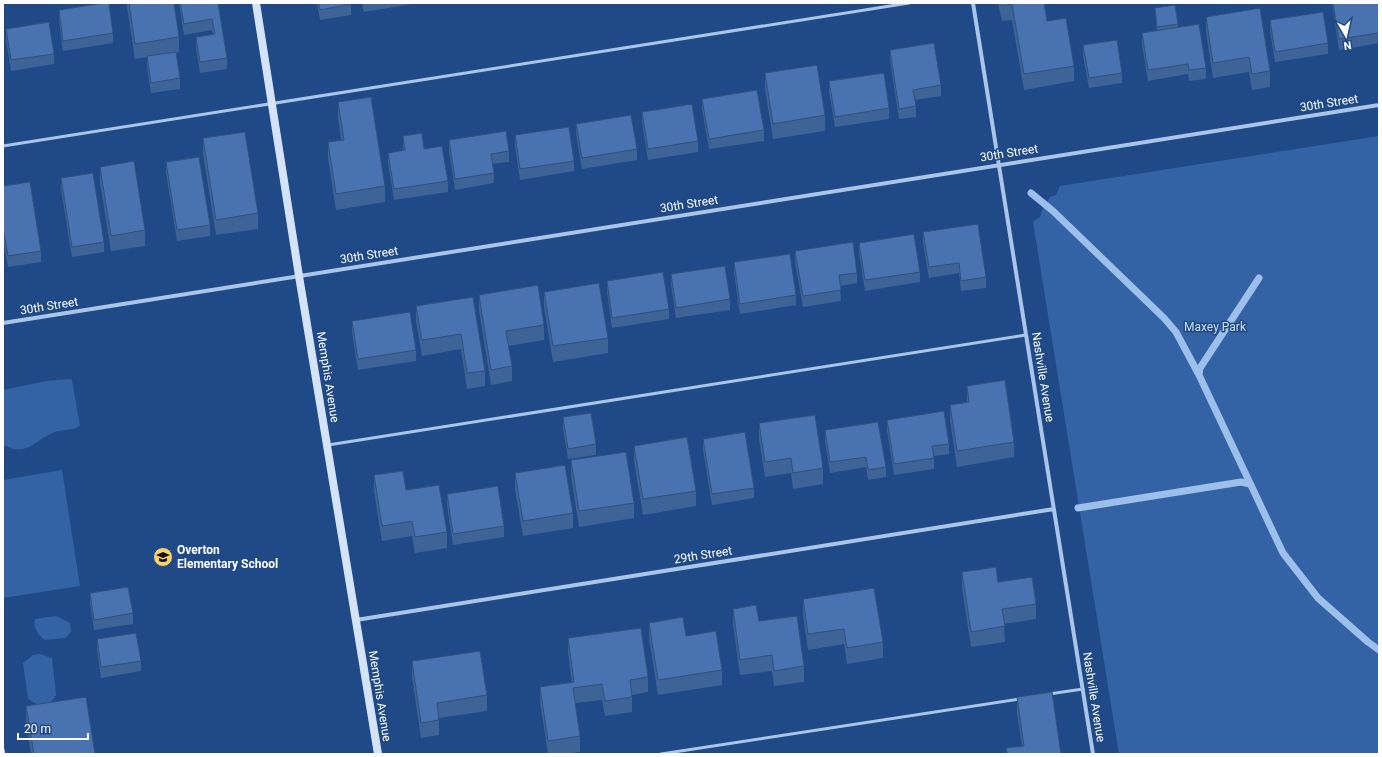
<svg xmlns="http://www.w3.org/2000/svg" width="1382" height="757" font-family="Roboto,sans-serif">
<rect width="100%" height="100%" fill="#1f4987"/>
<path fill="#3363a5" d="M 1379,136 L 1379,754 L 1119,754 L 1033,222 L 1040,217 L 1042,210 L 1050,197 L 1056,195 L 1060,186 Z
M 69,379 L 72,380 L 80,426 C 73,431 63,429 55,432 C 36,439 25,459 3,444 L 3,390 L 46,381 Z
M 62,470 L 80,586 L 3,598 L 3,480 Z
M 56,616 L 70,623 L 71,632 L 65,638 L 45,640 C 38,635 33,628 35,619 Z
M 40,654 L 52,658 L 56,695 L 49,705 L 40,706 L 28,699 L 23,663 L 33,655 Z"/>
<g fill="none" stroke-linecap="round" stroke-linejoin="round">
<path stroke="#9dbfec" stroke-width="7" d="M 1031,193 L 1053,211 L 1164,318 L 1176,332 L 1199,375 L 1283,553 L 1318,598 L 1368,642 L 1379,650
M 1199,375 L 1200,368 L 1259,278
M 1078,508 L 1241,482 L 1250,484"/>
<path stroke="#a9c5ea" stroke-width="3" d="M 3,146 L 909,3
M 328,445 L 1026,335
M 1049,694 L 1083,689
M 3,749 L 4,754
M 661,754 L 1019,699"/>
<path stroke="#a9c5ea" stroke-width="4" d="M 973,3 L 1093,754
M 3,323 L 1379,105
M 356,620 L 1054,509"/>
<path stroke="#d5e3f8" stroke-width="8" d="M 256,3 L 299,276 L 378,754"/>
</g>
<path fill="#3e6397" d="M 127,3 L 174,3 L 179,37 L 179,52 L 176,53 L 180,78 L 180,89 L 151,93 L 147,67 L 147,57 L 135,59 L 127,7 Z
M 179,3 L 218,3 L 227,58 L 227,69 L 200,73 L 196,47 L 196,37 L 213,34 L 212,30 L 184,35 Z
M 317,3 L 351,3 L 351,15 L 320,20 Z
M 362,3 L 418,3 L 364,12 Z
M 998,3 L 1044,3 L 1047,21 L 1074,66 L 1074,81 L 1024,90 L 1012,20 L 1002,21 Z
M 1332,3 L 1378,3 L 1379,9 L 1379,43 L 1339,50 Z
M 1155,8 L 1178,24 L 1178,28 L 1206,68 L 1206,79 L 1189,81 L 1188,74 L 1148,81 L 1142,44 L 1142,33 L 1157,31 L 1155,13 Z
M 59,10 L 113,33 L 113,43 L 63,51 L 59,21 Z
M 1206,17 L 1270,71 L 1270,87 L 1252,90 L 1249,72 L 1213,78 L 1206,32 Z
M 1270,20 L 1328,43 L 1328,54 L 1275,62 L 1270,31 Z
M 6,29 L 54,54 L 54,64 L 11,71 L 6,40 Z
M 1083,45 L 1122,73 L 1122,83 L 1089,88 L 1083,56 Z
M 890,50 L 941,85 L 941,96 L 915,100 L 916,106 L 916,117 L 899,119 L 890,60 Z
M 765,73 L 825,115 L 825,131 L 773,139 L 765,89 Z
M 829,81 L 889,108 L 889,119 L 835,127 L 829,92 Z
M 702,99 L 764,130 L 764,141 L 709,149 L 702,109 Z
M 338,102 L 385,186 L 385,202 L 336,210 L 328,158 L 328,142 L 341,140 L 338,118 Z
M 642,112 L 698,141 L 698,152 L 648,160 L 642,122 Z
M 576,124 L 637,149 L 637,160 L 582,169 L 576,134 Z
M 515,135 L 574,161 L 574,171 L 520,180 L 515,146 Z
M 403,136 L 424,149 L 448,181 L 448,192 L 394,200 L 388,163 L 388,153 L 403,150 Z
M 203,138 L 258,213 L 258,229 L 216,235 L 203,154 Z
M 449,140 L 509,151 L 509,162 L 492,164 L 494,173 L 494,183 L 455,190 L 449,151 Z
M 166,162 L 210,225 L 210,236 L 177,241 L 166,172 Z
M 100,167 L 145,230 L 145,246 L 111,251 L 100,182 Z
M 61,178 L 104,242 L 104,252 L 72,257 L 61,189 Z
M 3,186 L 41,251 L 41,262 L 8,267 L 3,239 Z
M 923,232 L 986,277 L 986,288 L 961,291 L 959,273 L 929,278 L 923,243 Z
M 859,243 L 920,272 L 920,282 L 865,291 L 859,253 Z
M 795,251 L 857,273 L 857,283 L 840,286 L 841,301 L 803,307 L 795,262 Z
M 734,262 L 796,295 L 796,305 L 740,314 L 734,273 Z
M 671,274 L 730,299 L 730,310 L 676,318 L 671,285 Z
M 607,281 L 669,309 L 669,319 L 612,328 L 607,292 Z
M 544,292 L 608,338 L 608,353 L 553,362 L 544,307 Z
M 479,295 L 544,325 L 544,340 L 508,346 L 512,366 L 512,381 L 491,385 L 479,310 Z
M 473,297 L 485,371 L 485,386 L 467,389 L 461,349 L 422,356 L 416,321 L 416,306 Z
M 352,321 L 416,350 L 416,361 L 358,370 L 352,332 Z
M 967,386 L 1014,442 L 1014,457 L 957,467 L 950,421 L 950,405 L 967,403 Z
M 563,417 L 596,444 L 596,455 L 568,459 L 563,428 Z
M 887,420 L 949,444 L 949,454 L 934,456 L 934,469 L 894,475 L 887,431 Z
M 759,423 L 823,468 L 823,484 L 793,489 L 791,473 L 765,477 L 759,439 Z
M 825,430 L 886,467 L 886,477 L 868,480 L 866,467 L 830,473 L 825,441 Z
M 703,439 L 754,488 L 754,498 L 712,505 L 703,449 Z
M 634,446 L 696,491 L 696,506 L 643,515 L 634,461 Z
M 571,460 L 634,503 L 634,518 L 579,527 L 571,476 Z
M 515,473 L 573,513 L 573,528 L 523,536 L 515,489 Z
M 374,475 L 406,490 L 447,532 L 447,548 L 415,553 L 412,536 L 382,541 L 374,491 Z
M 447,494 L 504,526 L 504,537 L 453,545 L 447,505 Z
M 962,572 L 998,582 L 1036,604 L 1036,619 L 1004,624 L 1005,642 L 971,647 L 962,588 Z
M 90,593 L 133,613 L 133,624 L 94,630 L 90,604 Z
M 803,599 L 883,642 L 883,658 L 847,664 L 844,644 L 808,650 L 803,615 Z
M 733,609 L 759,621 L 804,666 L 804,682 L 774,686 L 772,671 L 740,675 L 733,624 Z
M 649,623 L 686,636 L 722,670 L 722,685 L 658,695 L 649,638 Z
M 568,638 L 648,677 L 648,692 L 632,695 L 632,712 L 605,716 L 602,700 L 575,703 L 580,736 L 580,752 L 563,754 L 548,754 L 540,702 L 540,687 L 572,683 L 568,653 Z
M 97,639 L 141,661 L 141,671 L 101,678 L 97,650 Z
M 412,661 L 487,695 L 487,711 L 439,718 L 439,735 L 421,738 L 412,677 Z
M 1017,697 L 1061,754 L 1006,754 L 1006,748 L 1022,746 L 1017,713 Z
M 26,706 L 95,754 L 31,754 L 26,722 Z"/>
<path fill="#4873b0" stroke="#32507b" d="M 104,3 L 109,3 L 113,33 L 63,41 L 59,10 Z
M 129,3 L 174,3 L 179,37 L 135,44 Z
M 180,3 L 218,3 L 227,58 L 200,62 L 196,37 L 215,34 L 212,19 L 184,24 Z
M 319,3 L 351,3 L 351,4 L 320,10 Z
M 1001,3 L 1044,3 L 1047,21 L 1066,18 L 1074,66 L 1024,74 L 1012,4 L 1002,6 Z
M 1333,3 L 1378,3 L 1379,9 L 1379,33 L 1339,39 Z
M 1175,5 L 1178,24 L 1157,27 L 1155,8 Z
M 1260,8 L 1270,71 L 1252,74 L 1249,57 L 1213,63 L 1206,17 Z
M 1323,12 L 1328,43 L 1275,52 L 1270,20 Z
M 49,22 L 54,54 L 11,60 L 6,29 Z
M 1199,24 L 1206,68 L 1189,70 L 1188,64 L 1148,70 L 1142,33 Z
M 1117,40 L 1122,73 L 1089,78 L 1083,45 Z
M 934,43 L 941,85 L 913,90 L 916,106 L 899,109 L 890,50 Z
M 176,52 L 180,78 L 151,83 L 147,56 Z
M 817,65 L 825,115 L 773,124 L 765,73 Z
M 884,73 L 889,108 L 835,117 L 829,81 Z
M 757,90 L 764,130 L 709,139 L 702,99 Z
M 371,97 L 385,186 L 336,194 L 328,142 L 344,140 L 338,102 Z
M 692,104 L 698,141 L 648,149 L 642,112 Z
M 631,115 L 637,149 L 582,158 L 576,124 Z
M 569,127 L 574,161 L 520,169 L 515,135 Z
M 506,131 L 509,151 L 491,154 L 494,173 L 455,179 L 449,140 Z
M 245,132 L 258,213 L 216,220 L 203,138 Z
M 422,133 L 424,149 L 442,146 L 448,181 L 394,189 L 388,153 L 405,150 L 403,136 Z
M 199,157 L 210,225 L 177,230 L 166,162 Z
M 134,161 L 145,230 L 111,236 L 100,167 Z
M 93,173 L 104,242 L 72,247 L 61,178 Z
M 30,182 L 41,251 L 8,256 L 3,228 L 3,186 Z
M 978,224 L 986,277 L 961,281 L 959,263 L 929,267 L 923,232 Z
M 914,234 L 920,272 L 865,280 L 859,243 Z
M 853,242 L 857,273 L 839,275 L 841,290 L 803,296 L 795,251 Z
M 790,254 L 796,295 L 740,304 L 734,262 Z
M 725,266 L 730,299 L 676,308 L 671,274 Z
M 663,272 L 669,309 L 612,318 L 607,281 Z
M 599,283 L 608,338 L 553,346 L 544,292 Z
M 538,285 L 544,325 L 506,331 L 512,366 L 491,370 L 479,295 Z
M 473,297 L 485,371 L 467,373 L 461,334 L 422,340 L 416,306 Z
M 410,312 L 416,350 L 358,359 L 352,321 Z
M 1005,380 L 1014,442 L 957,451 L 950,405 L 969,402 L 967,386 Z
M 944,411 L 949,444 L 932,446 L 934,458 L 894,464 L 887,420 Z
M 591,413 L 596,444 L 568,449 L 563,417 Z
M 815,415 L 823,468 L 793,473 L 791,458 L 765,462 L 759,423 Z
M 878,422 L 886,467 L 868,470 L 866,457 L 830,462 L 825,430 Z
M 745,432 L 754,488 L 712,494 L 703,439 Z
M 687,437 L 696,491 L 643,499 L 634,446 Z
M 626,452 L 634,503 L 579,511 L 571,460 Z
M 565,465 L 573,513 L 523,521 L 515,473 Z
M 403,471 L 406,490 L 439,485 L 447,532 L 415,537 L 412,521 L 382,526 L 374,475 Z
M 498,486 L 504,526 L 453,534 L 447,494 Z
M 996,567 L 998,582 L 1032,577 L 1036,604 L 1002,609 L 1005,626 L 971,632 L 962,572 Z
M 128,587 L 133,613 L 94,620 L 90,593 Z
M 874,588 L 883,642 L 847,648 L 844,629 L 808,634 L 803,599 Z
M 756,605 L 759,621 L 797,616 L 804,666 L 774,671 L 772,655 L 740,660 L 733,609 Z
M 683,617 L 686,636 L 716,631 L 722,670 L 658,680 L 649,623 Z
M 641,628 L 648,677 L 630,680 L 632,697 L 605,701 L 602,684 L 573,688 L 580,736 L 548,741 L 540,687 L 574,682 L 568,638 Z
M 136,633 L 141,661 L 101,667 L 97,639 Z
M 480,651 L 487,695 L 437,703 L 439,720 L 421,723 L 412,661 Z
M 1052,692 L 1061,754 L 1007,754 L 1006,748 L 1024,746 L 1017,697 Z
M 86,697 L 95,754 L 34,754 L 26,706 Z"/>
<defs>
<symbol id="school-disc" viewBox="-11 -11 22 22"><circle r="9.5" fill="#f8d369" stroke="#1f4987"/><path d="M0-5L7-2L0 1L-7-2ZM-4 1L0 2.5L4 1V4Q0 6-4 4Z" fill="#111"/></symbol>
</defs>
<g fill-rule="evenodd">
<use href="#school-disc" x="152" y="546" width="22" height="22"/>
</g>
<g text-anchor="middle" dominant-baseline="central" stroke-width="3" stroke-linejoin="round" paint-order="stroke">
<g font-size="12" fill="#fff" stroke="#1f4987">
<text transform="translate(1329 103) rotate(-9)">30th Street</text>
<text transform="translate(1009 153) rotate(-9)">30th Street</text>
<text transform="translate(689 204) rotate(-9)">30th Street</text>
<text transform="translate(369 255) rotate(-9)">30th Street</text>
<text transform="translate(49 306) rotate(-9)">30th Street</text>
<text transform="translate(328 377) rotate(81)">Memphis Avenue</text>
<text transform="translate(1043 377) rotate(81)">Nashville Avenue</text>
<text transform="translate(703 555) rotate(-9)">29th Street</text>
<text transform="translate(380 696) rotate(81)">Memphis Avenue</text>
<text transform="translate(1094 697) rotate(81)">Nashville Avenue</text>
</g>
<g font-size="12" fill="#cedff8" stroke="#1f4987">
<text x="1215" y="327">Maxey Park</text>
</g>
<g font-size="12" font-weight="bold" fill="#fff" stroke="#1f4987" text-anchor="start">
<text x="177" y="550">Overton<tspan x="177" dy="14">Elementary School</tspan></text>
</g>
</g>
<rect width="1382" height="757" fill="none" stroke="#ffffff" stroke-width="8"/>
<g transform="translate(1346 36) rotate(171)" stroke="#1f4987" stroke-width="3" paint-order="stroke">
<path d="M0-3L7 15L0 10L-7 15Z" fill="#ffffff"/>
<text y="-6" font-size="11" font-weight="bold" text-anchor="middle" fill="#ffffff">N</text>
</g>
<path d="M18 733v6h70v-6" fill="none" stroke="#ffffff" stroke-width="2"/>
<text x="24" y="733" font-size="12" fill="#ffffff" stroke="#1f4987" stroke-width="3" paint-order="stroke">20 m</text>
</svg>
